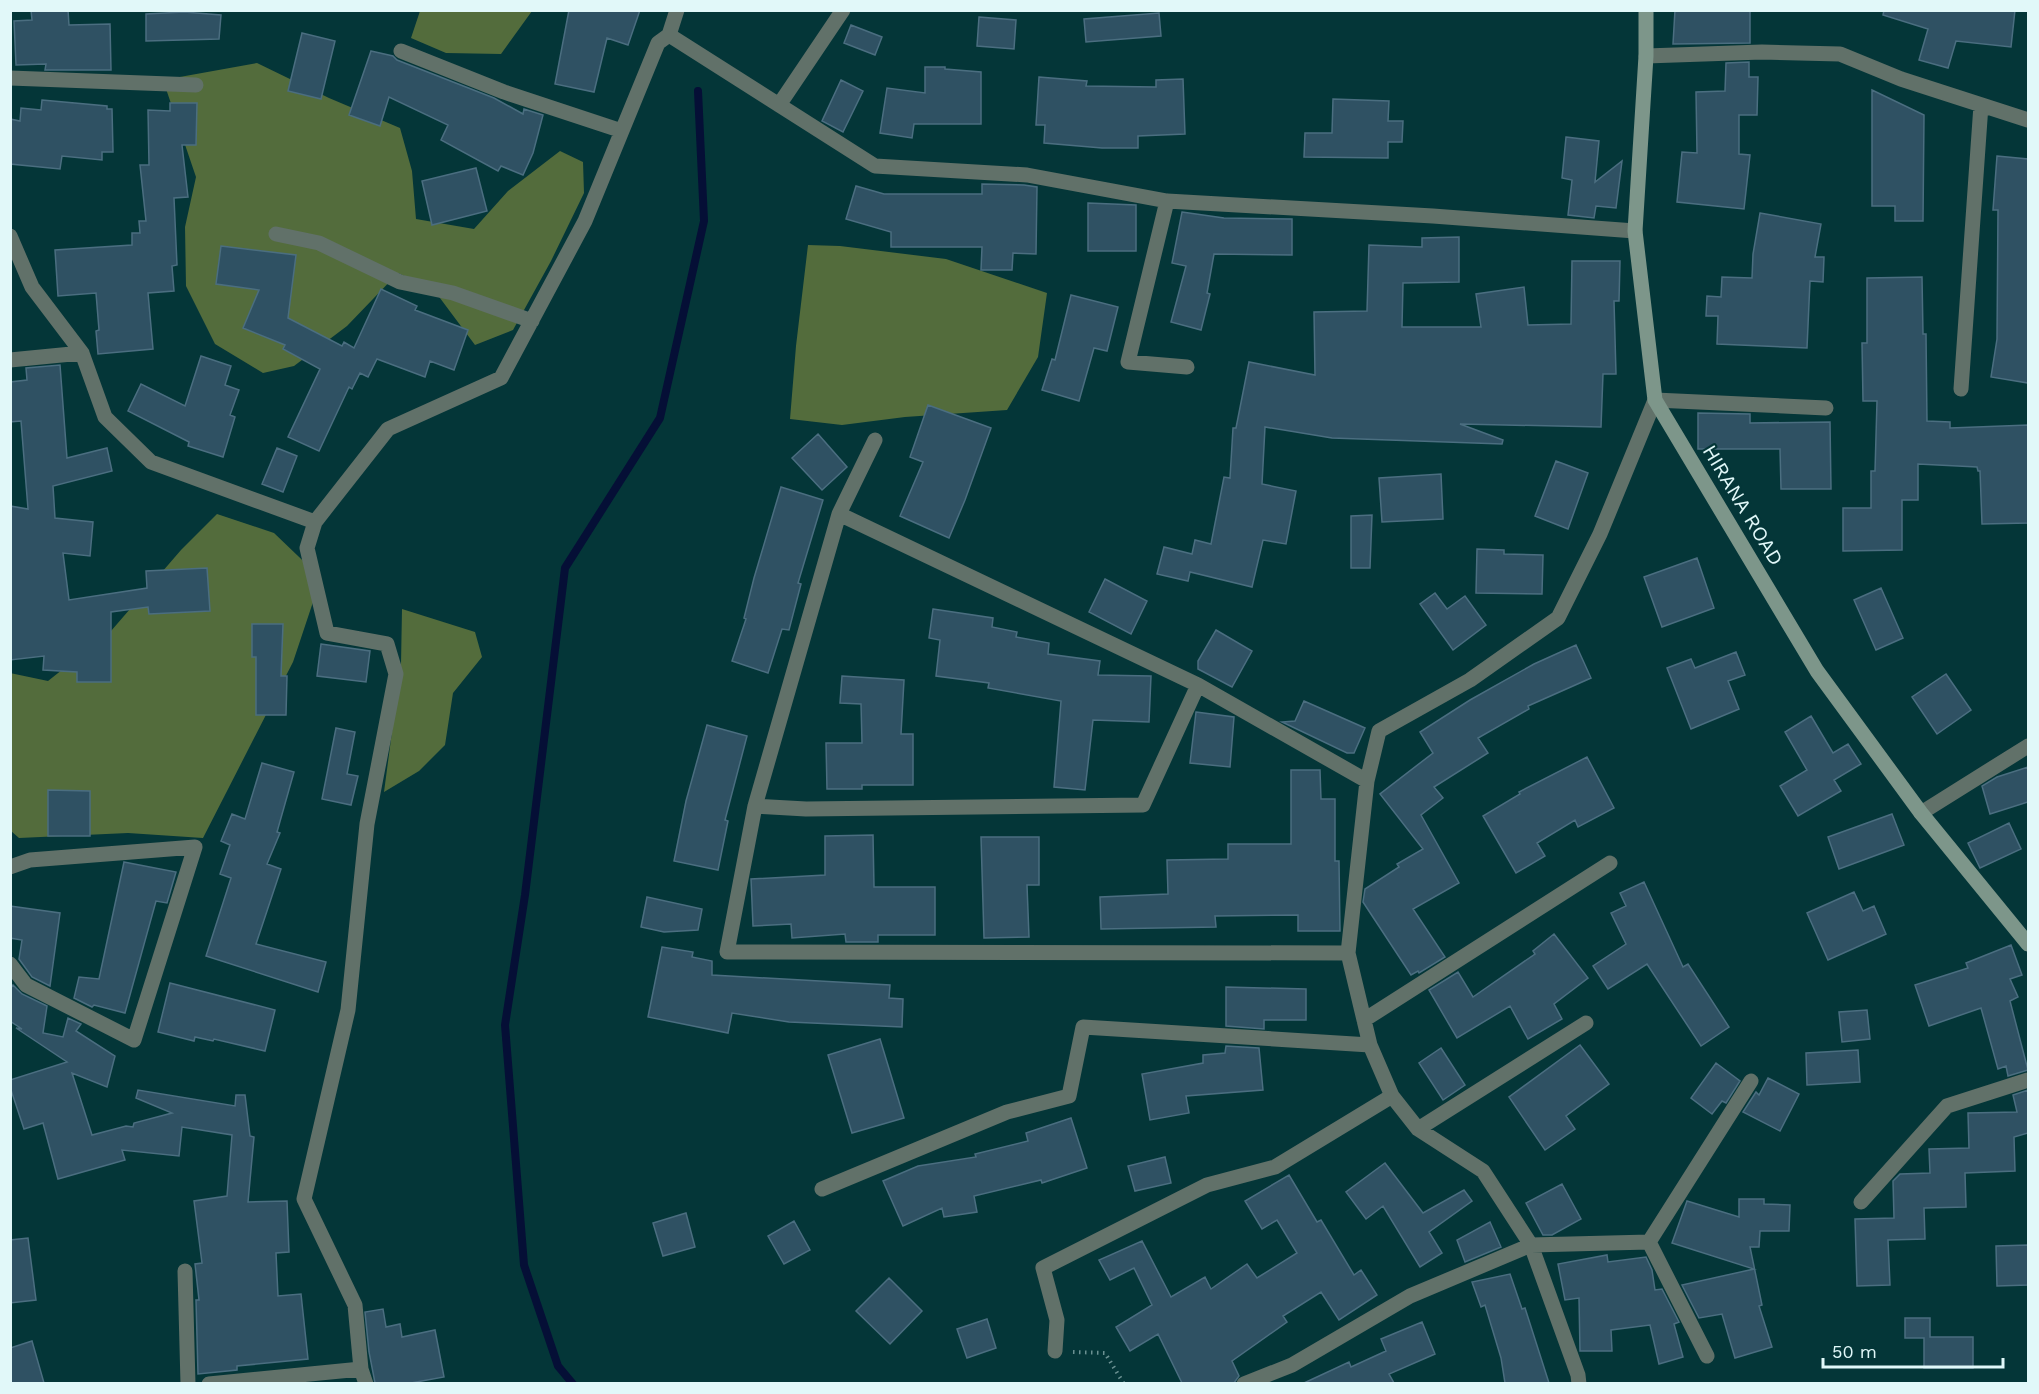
<svg xmlns="http://www.w3.org/2000/svg" width="2039" height="1394" font-family="'Work Sans',sans-serif">
<rect width="100%" height="100%" fill="#043638"/>
<path fill="#536c3c" d="M 420,11 L 420,10 L 532,11 L 501,54 L 446,53 L 411,38 Z
M 257,63 L 329,98 L 400,128 L 412,171 L 416,219 L 474,229 L 508,191 L 560,151 L 583,162 L 584,193 L 551,261 L 513,330 L 475,345 L 434,290 L 398,273 L 347,326 L 294,366 L 263,373 L 215,344 L 186,286 L 185,227 L 196,177 L 163,80 Z
M 808,245 L 840,246 L 946,259 L 1047,293 L 1038,357 L 1007,410 L 905,417 L 842,425 L 790,419 L 796,346 Z
M 217,514 L 274,533 L 321,578 L 293,662 L 203,838 L 128,833 L 19,838 L 11,831 L 10,673 L 48,681 L 111,631 L 181,550 Z
M 402,609 L 475,632 L 482,657 L 453,693 L 445,745 L 419,771 L 384,792 L 401,664 Z"/>
<g fill="none" stroke-linecap="round" stroke-linejoin="round">
<path stroke="#050f36" stroke-width="8" d="M 573,1384 L 558,1366 L 524,1265 L 505,1025 L 525,895 L 565,568 L 660,418 L 704,221 L 698,91"/>
</g>
<path fill="#2f5163" stroke="#4b6e80" stroke-width="1.5" d="M 31,10 L 68,10 L 69,25 L 110,24 L 111,70 L 45,70 L 46,64 L 16,65 L 14,21 L 32,20 Z
M 569,10 L 640,10 L 628,45 L 607,38 L 594,92 L 555,84 Z
M 1675,10 L 1750,10 L 1750,43 L 1673,44 Z
M 1884,10 L 2015,10 L 2011,47 L 1956,41 L 1948,68 L 1919,60 L 1928,29 L 1883,15 Z
M 184,12 L 221,15 L 219,39 L 146,41 L 146,14 Z
M 1159,13 L 1161,36 L 1086,42 L 1084,19 Z
M 979,17 L 1016,20 L 1014,49 L 977,46 Z
M 851,25 L 882,37 L 875,55 L 844,43 Z
M 302,33 L 335,41 L 321,99 L 288,91 Z
M 371,51 L 393,56 L 397,60 L 494,98 L 523,114 L 524,109 L 543,115 L 533,153 L 523,175 L 501,166 L 498,171 L 441,140 L 448,125 L 389,97 L 380,126 L 349,115 Z
M 1749,62 L 1749,77 L 1758,77 L 1757,115 L 1739,115 L 1739,154 L 1750,155 L 1744,209 L 1677,202 L 1682,152 L 1697,153 L 1696,92 L 1725,91 L 1726,63 Z
M 925,67 L 945,67 L 945,69 L 981,72 L 981,124 L 914,124 L 912,138 L 880,133 L 887,88 L 925,93 Z
M 1039,77 L 1087,81 L 1086,86 L 1156,87 L 1156,80 L 1183,79 L 1185,134 L 1138,136 L 1138,148 L 1102,148 L 1044,143 L 1045,125 L 1036,125 Z
M 841,80 L 863,91 L 843,132 L 822,121 Z
M 1872,90 L 1924,115 L 1923,221 L 1895,221 L 1895,206 L 1872,206 Z
M 1333,99 L 1389,101 L 1388,121 L 1403,121 L 1402,142 L 1388,142 L 1388,158 L 1304,157 L 1305,133 L 1332,133 Z
M 42,100 L 107,106 L 107,109 L 112,109 L 113,152 L 102,152 L 102,160 L 62,156 L 60,169 L 10,164 L 10,119 L 20,121 L 21,108 L 41,110 Z
M 170,103 L 197,103 L 196,145 L 182,145 L 188,197 L 174,198 L 177,265 L 172,266 L 174,291 L 148,293 L 153,349 L 98,354 L 96,331 L 99,330 L 96,293 L 58,296 L 55,250 L 132,245 L 132,233 L 140,233 L 139,221 L 146,221 L 140,165 L 149,165 L 148,110 L 170,111 Z
M 1566,137 L 1599,141 L 1595,182 L 1622,161 L 1616,208 L 1596,206 L 1594,218 L 1568,215 L 1572,180 L 1562,178 Z
M 1997,156 L 2028,159 L 2028,383 L 1991,377 L 1997,339 L 1998,210 L 1993,210 Z
M 476,168 L 487,211 L 432,225 L 422,181 Z
M 982,184 L 1024,185 L 1037,187 L 1036,254 L 1013,253 L 1012,270 L 981,270 L 982,247 L 891,247 L 891,232 L 846,219 L 856,186 L 884,194 L 982,194 Z
M 1088,203 L 1136,205 L 1136,251 L 1088,251 Z
M 1182,212 L 1224,218 L 1292,219 L 1292,255 L 1214,254 L 1207,293 L 1210,294 L 1201,330 L 1171,322 L 1186,266 L 1172,263 Z
M 1760,213 L 1821,224 L 1815,257 L 1824,257 L 1823,282 L 1810,281 L 1807,348 L 1717,344 L 1718,316 L 1706,316 L 1707,296 L 1721,297 L 1722,277 L 1752,278 L 1753,254 Z
M 1459,237 L 1459,282 L 1403,283 L 1402,327 L 1481,327 L 1476,294 L 1524,287 L 1528,325 L 1571,324 L 1572,261 L 1620,261 L 1619,301 L 1614,301 L 1616,374 L 1603,374 L 1601,427 L 1460,424 L 1503,440 L 1502,444 L 1332,438 L 1265,427 L 1262,484 L 1296,491 L 1286,544 L 1263,540 L 1252,587 L 1190,572 L 1188,581 L 1157,574 L 1164,547 L 1192,554 L 1195,540 L 1211,544 L 1224,477 L 1230,478 L 1233,428 L 1236,428 L 1249,362 L 1315,375 L 1314,312 L 1367,311 L 1369,245 L 1422,247 L 1422,238 Z
M 221,246 L 296,255 L 288,318 L 342,346 L 344,342 L 354,348 L 381,289 L 417,306 L 415,310 L 468,330 L 454,370 L 430,361 L 425,377 L 377,359 L 368,377 L 360,373 L 352,389 L 349,387 L 319,451 L 288,437 L 320,369 L 283,349 L 285,345 L 243,328 L 259,290 L 216,284 Z
M 1922,277 L 1923,334 L 1926,334 L 1927,421 L 1950,422 L 1950,428 L 2028,425 L 2028,523 L 1982,524 L 1980,471 L 1978,471 L 1977,467 L 1918,464 L 1918,500 L 1902,500 L 1902,550 L 1843,551 L 1843,508 L 1871,508 L 1871,471 L 1875,471 L 1877,401 L 1863,401 L 1862,343 L 1867,343 L 1867,278 Z
M 1071,295 L 1118,307 L 1107,351 L 1094,348 L 1079,401 L 1042,390 L 1052,359 L 1055,360 Z
M 201,356 L 231,366 L 225,385 L 239,390 L 230,415 L 235,417 L 223,457 L 188,446 L 189,442 L 128,411 L 141,384 L 185,406 Z
M 60,365 L 67,458 L 107,448 L 112,471 L 53,486 L 55,518 L 93,522 L 90,556 L 63,553 L 69,600 L 147,588 L 146,571 L 207,568 L 210,611 L 149,614 L 148,607 L 111,612 L 111,682 L 77,682 L 77,672 L 43,670 L 44,656 L 10,660 L 10,506 L 28,509 L 21,421 L 10,422 L 10,382 L 27,380 L 26,368 Z
M 928,405 L 991,428 L 965,500 L 949,538 L 900,516 L 923,462 L 910,457 Z
M 1698,413 L 1750,414 L 1750,423 L 1830,422 L 1831,489 L 1781,489 L 1780,449 L 1698,449 Z
M 818,434 L 847,467 L 822,490 L 792,458 Z
M 277,448 L 297,456 L 283,492 L 262,484 Z
M 1556,461 L 1588,473 L 1568,529 L 1535,516 Z
M 1441,474 L 1443,519 L 1382,522 L 1379,478 Z
M 781,487 L 823,500 L 798,583 L 801,584 L 789,630 L 782,629 L 768,673 L 732,661 L 746,619 L 744,618 L 754,578 Z
M 1372,515 L 1370,568 L 1351,568 L 1351,516 Z
M 1477,549 L 1504,550 L 1504,554 L 1543,555 L 1542,594 L 1476,593 Z
M 1697,558 L 1714,608 L 1662,627 L 1644,577 Z
M 1105,579 L 1147,601 L 1131,634 L 1089,612 Z
M 1881,588 L 1903,638 L 1876,650 L 1854,600 Z
M 1435,593 L 1447,609 L 1465,596 L 1486,625 L 1453,650 L 1420,604 Z
M 933,609 L 993,618 L 992,627 L 1017,632 L 1016,637 L 1049,643 L 1048,654 L 1100,661 L 1098,675 L 1151,676 L 1149,722 L 1093,720 L 1085,790 L 1054,787 L 1061,701 L 988,688 L 989,683 L 936,676 L 940,640 L 929,638 Z
M 252,624 L 283,624 L 281,676 L 287,676 L 286,715 L 256,715 L 256,657 L 252,657 Z
M 1216,630 L 1252,651 L 1232,687 L 1198,669 L 1198,661 Z
M 321,644 L 370,651 L 366,682 L 317,676 Z
M 1576,645 L 1591,678 L 1528,706 L 1529,709 L 1478,738 L 1488,753 L 1434,787 L 1443,798 L 1421,815 L 1459,883 L 1413,909 L 1445,957 L 1419,973 L 1418,971 L 1411,975 L 1363,902 L 1365,889 L 1399,867 L 1397,864 L 1423,849 L 1380,794 L 1433,753 L 1420,732 L 1470,700 L 1534,664 Z
M 1736,652 L 1745,675 L 1728,681 L 1739,709 L 1691,729 L 1667,668 L 1691,659 L 1695,668 Z
M 1946,674 L 1971,710 L 1937,734 L 1912,697 Z
M 842,676 L 904,680 L 901,734 L 913,734 L 913,785 L 862,785 L 862,789 L 827,789 L 826,743 L 862,743 L 861,704 L 840,703 Z
M 1304,701 L 1365,728 L 1354,753 L 1347,753 L 1282,722 L 1295,721 Z
M 1196,712 L 1234,717 L 1230,767 L 1190,763 Z
M 1811,716 L 1833,753 L 1848,744 L 1861,764 L 1834,780 L 1841,791 L 1798,816 L 1780,786 L 1807,770 L 1785,732 Z
M 707,725 L 747,736 L 725,820 L 728,821 L 718,870 L 674,861 L 686,801 Z
M 336,728 L 355,732 L 347,774 L 358,776 L 351,805 L 322,799 Z
M 1587,757 L 1614,808 L 1578,827 L 1575,820 L 1537,843 L 1545,856 L 1516,873 L 1483,816 L 1520,794 L 1519,792 Z
M 262,763 L 294,772 L 277,832 L 280,833 L 267,864 L 281,869 L 256,944 L 326,962 L 318,992 L 206,956 L 231,878 L 220,874 L 230,845 L 221,841 L 232,814 L 245,819 Z
M 2028,767 L 2028,802 L 1990,814 L 1982,786 L 1997,777 Z
M 1291,770 L 1320,770 L 1321,799 L 1335,799 L 1335,861 L 1339,861 L 1340,931 L 1298,931 L 1298,915 L 1215,916 L 1216,927 L 1101,929 L 1100,897 L 1168,894 L 1167,860 L 1228,859 L 1228,844 L 1291,844 Z
M 48,790 L 90,791 L 90,836 L 48,836 Z
M 1892,814 L 1904,845 L 1839,869 L 1828,837 Z
M 2009,823 L 2021,849 L 1980,868 L 1968,843 Z
M 873,835 L 874,887 L 935,887 L 935,935 L 878,935 L 878,942 L 846,942 L 845,934 L 792,938 L 791,924 L 753,926 L 751,879 L 825,875 L 825,836 Z
M 981,837 L 1039,837 L 1039,885 L 1027,885 L 1029,937 L 984,938 Z
M 124,862 L 176,872 L 167,903 L 156,901 L 125,1013 L 94,1005 L 92,1007 L 74,998 L 79,977 L 99,979 Z
M 1644,882 L 1683,967 L 1688,964 L 1729,1027 L 1701,1046 L 1647,964 L 1608,989 L 1593,966 L 1626,944 L 1611,913 L 1626,906 L 1620,893 Z
M 1854,892 L 1863,911 L 1874,906 L 1886,934 L 1828,960 L 1807,913 Z
M 647,897 L 702,909 L 698,930 L 664,932 L 641,927 Z
M 10,906 L 60,913 L 50,986 L 32,977 L 19,959 L 22,940 L 10,938 Z
M 1554,934 L 1588,978 L 1554,1004 L 1562,1019 L 1528,1039 L 1510,1006 L 1457,1038 L 1429,990 L 1458,972 L 1473,997 L 1535,954 L 1533,951 Z
M 2011,945 L 2022,975 L 2010,979 L 2018,997 L 2010,1001 L 2028,1070 L 2008,1076 L 2006,1066 L 1998,1069 L 1981,1008 L 1929,1026 L 1915,985 L 1968,968 L 1966,963 Z
M 662,947 L 693,952 L 692,957 L 712,961 L 712,975 L 890,985 L 889,998 L 903,999 L 902,1027 L 789,1022 L 732,1013 L 728,1033 L 648,1017 Z
M 170,983 L 275,1010 L 265,1051 L 214,1039 L 213,1041 L 195,1037 L 194,1041 L 158,1032 Z
M 13,985 L 22,994 L 47,1006 L 43,1033 L 63,1037 L 68,1018 L 81,1024 L 76,1031 L 115,1056 L 107,1087 L 72,1073 L 92,1135 L 126,1126 L 133,1127 L 134,1123 L 172,1113 L 136,1098 L 138,1090 L 235,1106 L 236,1095 L 245,1095 L 250,1136 L 254,1137 L 248,1202 L 287,1201 L 289,1252 L 276,1253 L 278,1296 L 301,1294 L 308,1359 L 237,1366 L 237,1370 L 198,1374 L 196,1300 L 199,1300 L 195,1264 L 202,1263 L 194,1201 L 227,1196 L 232,1135 L 182,1127 L 179,1156 L 122,1150 L 125,1160 L 58,1179 L 43,1123 L 24,1129 L 10,1087 L 10,1080 L 67,1062 L 16,1028 L 22,1029 L 10,1021 L 10,989 Z
M 1226,987 L 1306,989 L 1306,1020 L 1264,1020 L 1264,1029 L 1226,1026 Z
M 1867,1010 L 1870,1039 L 1842,1042 L 1839,1012 Z
M 880,1039 L 904,1118 L 852,1133 L 828,1055 Z
M 1580,1045 L 1609,1084 L 1566,1116 L 1575,1129 L 1545,1150 L 1509,1097 Z
M 1226,1046 L 1259,1048 L 1263,1090 L 1186,1096 L 1189,1113 L 1150,1120 L 1142,1074 L 1203,1063 L 1203,1055 L 1225,1053 Z
M 1441,1048 L 1465,1085 L 1443,1100 L 1419,1063 Z
M 1858,1050 L 1860,1082 L 1807,1085 L 1806,1053 Z
M 1716,1063 L 1740,1081 L 1726,1103 L 1722,1101 L 1712,1114 L 1691,1098 Z
M 1768,1078 L 1799,1094 L 1780,1131 L 1743,1112 L 1756,1092 L 1759,1095 Z
M 2028,1090 L 2028,1133 L 2014,1137 L 2015,1171 L 1965,1173 L 1966,1207 L 1924,1208 L 1925,1239 L 1888,1240 L 1890,1285 L 1857,1286 L 1855,1219 L 1894,1218 L 1893,1181 L 1900,1174 L 1930,1173 L 1929,1149 L 1969,1148 L 1968,1113 L 2017,1112 L 2013,1095 Z
M 1071,1118 L 1087,1168 L 1042,1183 L 1041,1180 L 974,1196 L 977,1212 L 944,1217 L 942,1208 L 903,1226 L 883,1181 L 918,1166 L 976,1157 L 975,1154 L 1028,1141 L 1026,1133 Z
M 1165,1157 L 1171,1183 L 1135,1191 L 1128,1166 Z
M 1385,1163 L 1423,1213 L 1464,1190 L 1472,1201 L 1429,1232 L 1442,1253 L 1420,1267 L 1383,1206 L 1366,1219 L 1346,1192 Z
M 1289,1175 L 1317,1222 L 1321,1220 L 1354,1275 L 1361,1270 L 1377,1295 L 1339,1320 L 1321,1292 L 1283,1316 L 1287,1322 L 1232,1361 L 1239,1376 L 1234,1383 L 1182,1383 L 1158,1334 L 1130,1351 L 1116,1327 L 1152,1305 L 1134,1268 L 1110,1280 L 1099,1260 L 1142,1241 L 1171,1297 L 1205,1277 L 1211,1289 L 1247,1264 L 1257,1278 L 1297,1253 L 1277,1220 L 1262,1229 L 1245,1201 Z
M 1562,1184 L 1581,1219 L 1552,1235 L 1543,1235 L 1526,1203 Z
M 1739,1199 L 1764,1199 L 1764,1204 L 1790,1205 L 1789,1231 L 1760,1231 L 1759,1247 L 1750,1247 L 1762,1305 L 1759,1306 L 1772,1347 L 1735,1358 L 1722,1314 L 1699,1318 L 1682,1285 L 1754,1269 L 1672,1243 L 1687,1201 L 1739,1217 Z
M 686,1213 L 695,1247 L 663,1256 L 653,1223 Z
M 794,1221 L 810,1250 L 784,1264 L 768,1236 Z
M 1490,1222 L 1501,1247 L 1465,1262 L 1457,1240 Z
M 28,1238 L 36,1300 L 10,1303 L 10,1240 Z
M 2028,1245 L 2028,1285 L 1997,1286 L 1996,1246 Z
M 1607,1255 L 1608,1262 L 1646,1257 L 1652,1270 L 1655,1290 L 1662,1289 L 1679,1322 L 1674,1324 L 1683,1357 L 1659,1364 L 1650,1325 L 1611,1330 L 1612,1351 L 1580,1351 L 1579,1298 L 1565,1300 L 1558,1264 Z
M 1510,1274 L 1522,1309 L 1525,1308 L 1549,1383 L 1505,1383 L 1501,1358 L 1485,1305 L 1481,1307 L 1472,1282 Z
M 889,1278 L 922,1311 L 890,1344 L 856,1311 Z
M 383,1309 L 386,1327 L 400,1324 L 402,1337 L 435,1330 L 444,1377 L 411,1383 L 375,1383 L 369,1352 L 365,1312 Z
M 1905,1318 L 1930,1318 L 1930,1337 L 1973,1337 L 1973,1368 L 1924,1368 L 1924,1338 L 1905,1338 Z
M 987,1319 L 996,1348 L 967,1358 L 957,1329 Z
M 1422,1322 L 1435,1354 L 1389,1374 L 1394,1383 L 1304,1383 L 1349,1362 L 1351,1367 L 1386,1351 L 1381,1339 Z
M 32,1341 L 44,1383 L 10,1383 L 10,1348 Z"/>
<g fill="none" stroke-linecap="round" stroke-linejoin="round">
<path stroke="#6b9192" stroke-width="4" stroke-dasharray="1.5 4.5" stroke-linecap="butt" d="M 1073,1352 L 1105,1353 L 1124,1384"/>
<path stroke="#617169" stroke-width="15" d="M 677,10 L 669,35 L 875,166 L 1027,175 L 1167,201 L 1433,216 L 1635,231
M 401,51 L 504,92 L 622,131
M 1646,56 L 1762,52 L 1840,54 L 1901,79 L 2028,120
M 10,78 L 196,85
M 779,105 L 843,10
M 1167,201 L 1128,362 L 1187,367
M 276,234 L 319,243 L 400,282 L 453,293 L 532,321
M 10,236 L 32,287 L 82,353 L 105,417 L 151,462 L 315,522
M 10,360 L 82,353
M 1961,389 L 1981,105
M 839,514 L 875,440
M 755,806 L 806,809 L 1143,805 L 1198,685
M 1921,813 L 2028,746
M 10,867 L 30,860 L 195,847 L 134,1040 L 26,985 L 10,964
M 1348,953 L 727,952 L 755,806 L 839,514 L 1198,685 L 1367,781
M 1364,1020 L 1610,863
M 1418,1129 L 1586,1023
M 822,1189 L 1007,1112 L 1069,1096 L 1083,1027 L 1370,1045
M 1861,1202 L 1947,1106 L 2028,1080
M 185,1271 L 188,1384
M 1055,1351 L 1057,1320 L 1043,1268 L 1207,1185 L 1275,1167 L 1392,1096
M 1707,1356 L 1649,1242 L 1751,1081
M 361,1369 L 355,1305 L 304,1199 L 348,1010 L 367,824 L 396,674 L 387,644 L 327,633 L 307,548 L 315,522 L 388,429 L 501,378 L 585,221 L 658,43 L 669,35
M 209,1384 L 361,1369 L 366,1384
M 1244,1384 L 1292,1365 L 1410,1296 L 1531,1245 L 1649,1242
M 1579,1384 L 1578,1375 L 1531,1245 L 1483,1171 L 1418,1129 L 1392,1096 L 1370,1045 L 1348,953 L 1367,781 L 1379,731 L 1470,680 L 1558,618 L 1600,534 L 1655,400 L 1826,408"/>
<path stroke="#7d968a" stroke-width="15" d="M 1646,10 L 1646,56 L 1635,231 L 1655,400 L 1817,671 L 1921,813 L 2028,944"/>
</g>
<g text-anchor="middle" dominant-baseline="central" stroke-width="4.5" stroke-linejoin="round" paint-order="stroke">
<g font-size="20" fill="#e1f8f9" stroke="#043638">
<text transform="translate(1743 505) rotate(59)">HIRANA ROAD</text>
</g>
</g>
<rect width="2039" height="1394" fill="none" stroke="#e1f8f9" stroke-width="24"/>
<path d="M1823 1358v9h180v-9" fill="none" stroke="#e1f8f9" stroke-width="3"/>
<text x="1832" y="1358" font-size="18" fill="#e1f8f9" stroke="#043638" stroke-width="4.5" paint-order="stroke">50 m</text>
</svg>
